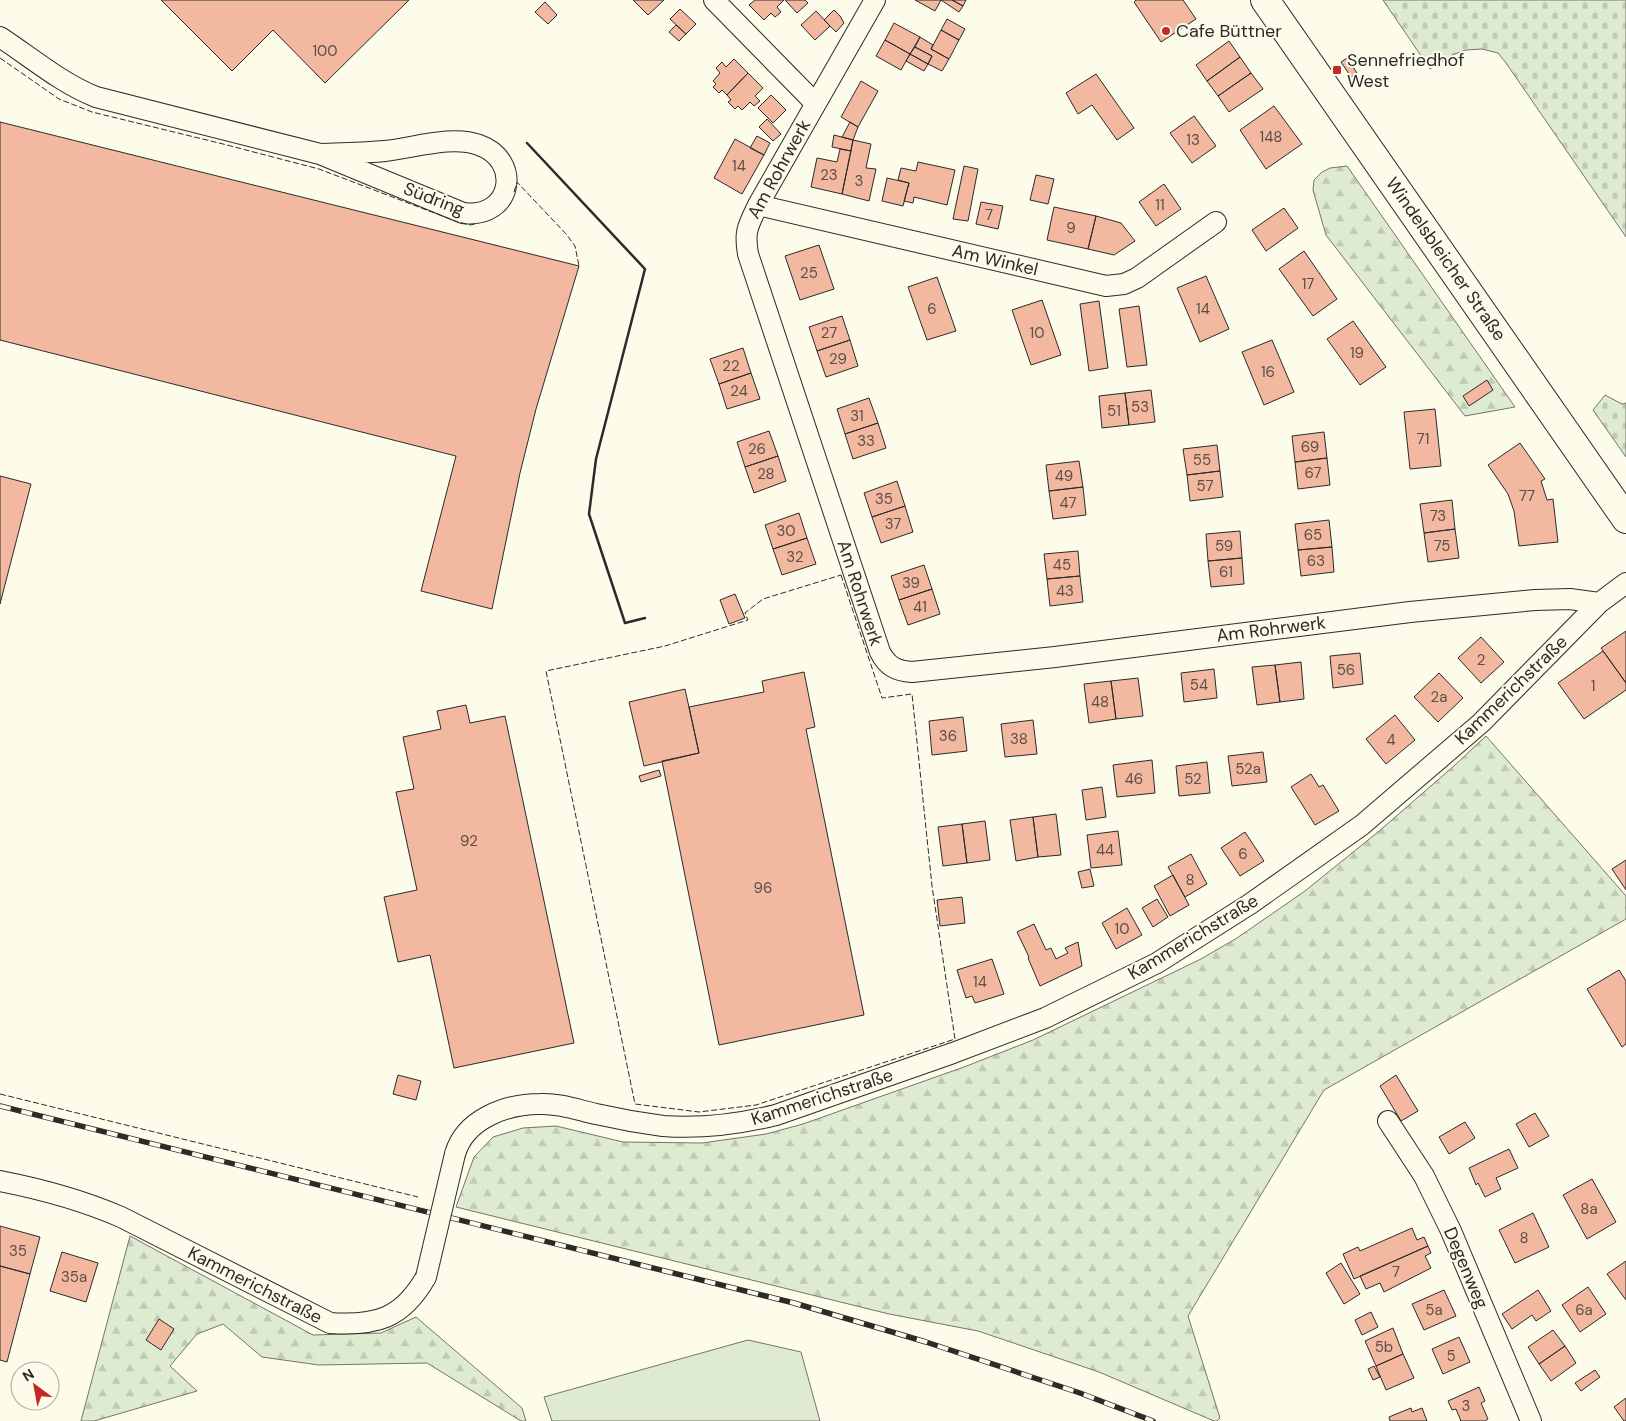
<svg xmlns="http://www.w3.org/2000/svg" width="1626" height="1421" font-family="'DM Sans',sans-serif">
<defs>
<pattern id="forest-firs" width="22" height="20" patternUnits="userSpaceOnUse" patternTransform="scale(1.25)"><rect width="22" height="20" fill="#deebd1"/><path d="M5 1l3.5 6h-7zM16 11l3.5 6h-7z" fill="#bfcab4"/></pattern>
<pattern id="cemetery-stones" width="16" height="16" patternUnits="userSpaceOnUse" patternTransform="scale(1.25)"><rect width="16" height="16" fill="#deebd1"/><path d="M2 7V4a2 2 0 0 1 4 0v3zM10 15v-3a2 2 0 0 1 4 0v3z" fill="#bfcab4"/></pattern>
</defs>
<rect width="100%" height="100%" fill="#fdfbea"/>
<path fill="#deebd1" stroke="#74746e" d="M 748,1340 L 801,1352 L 820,1421 L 552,1421 L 544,1397 Z"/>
<path fill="url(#forest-firs)" stroke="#74746e" d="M 1347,166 L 1515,407 L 1465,416 L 1326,235 L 1313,190 L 1314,180 L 1322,172 L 1330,168 Z
M 1486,736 L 1626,896 L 1626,919 L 1324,1090 L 1188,1316 L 1220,1418 L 1217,1421 L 1214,1421 L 1099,1372 L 978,1331 L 889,1314 L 456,1207 L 474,1157 L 493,1137 L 523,1128 L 556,1126 L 623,1142 L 702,1143 L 766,1134 L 803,1124 L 964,1067 L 1033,1040 L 1201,959 L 1237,938 L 1305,891 L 1378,832 L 1455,765 Z
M 130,1236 L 313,1335 L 381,1333 L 416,1317 L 522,1408 L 526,1421 L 521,1421 L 427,1363 L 319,1365 L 262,1357 L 223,1324 L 197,1334 L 170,1366 L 197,1391 L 94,1421 L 81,1421 Z"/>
<path fill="url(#cemetery-stones)" stroke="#74746e" d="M 1383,0 L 1626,0 L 1626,237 L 1506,63 L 1498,53 L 1482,49 L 1466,50 L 1452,55 L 1430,69 Z
M 1605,395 L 1622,404 L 1626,403 L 1626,457 L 1593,410 Z"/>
<path fill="#f2b8a0" stroke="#2b2b2b" d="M 161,0 L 409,0 L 325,83 L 273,30 L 232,71 Z
M 633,0 L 664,0 L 648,15 Z
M 755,0 L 784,0 L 777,7 L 781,12 L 775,17 L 771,13 L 764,20 L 749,5 Z
M 785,0 L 805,0 L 808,3 L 797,13 Z
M 915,0 L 941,0 L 935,11 Z
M 941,0 L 952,0 L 963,6 L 959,12 Z
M 952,0 L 966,0 L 963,6 Z
M 1136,0 L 1183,0 L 1196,19 L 1161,42 L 1134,2 Z
M 545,2 L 557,15 L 548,24 L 535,12 Z
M 680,9 L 696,24 L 686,34 L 670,19 Z
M 834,10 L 840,16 L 844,23 L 836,32 L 824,20 Z
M 816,11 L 830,26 L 815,40 L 801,25 Z
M 947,19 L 965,29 L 959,40 L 941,30 Z
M 894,23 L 920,37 L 910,54 L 885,40 Z
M 676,25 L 686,34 L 679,41 L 669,32 Z
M 941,30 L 959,40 L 949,59 L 931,49 Z
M 920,37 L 933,45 L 931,49 L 949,59 L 942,71 L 928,64 L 932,56 L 915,47 Z
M 885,40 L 910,54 L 901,70 L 876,56 Z
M 1229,41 L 1240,57 L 1207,81 L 1196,65 Z
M 915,47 L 932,56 L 928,64 L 910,54 Z
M 910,54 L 928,64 L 924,71 L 906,61 Z
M 1240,57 L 1251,73 L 1218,96 L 1207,81 Z
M 1347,58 L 1357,73 L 1351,77 L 1341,62 Z
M 734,59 L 748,73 L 727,95 L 722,90 L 719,93 L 713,87 L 716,84 L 713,81 L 720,73 L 716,68 L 722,62 L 726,67 Z
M 748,73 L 763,88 L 755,96 L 760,101 L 754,106 L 750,102 L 742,110 L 738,106 L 735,109 L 728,102 L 731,100 L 727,95 Z
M 1251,73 L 1263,89 L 1229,112 L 1218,96 Z
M 1096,74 L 1134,128 L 1117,140 L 1092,105 L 1078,114 L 1066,93 Z
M 861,81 L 878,91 L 858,127 L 841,117 Z
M 771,95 L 786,110 L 773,123 L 758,108 Z
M 1274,106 L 1302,144 L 1266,169 L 1240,130 Z
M 1194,116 L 1216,146 L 1192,163 L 1170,133 Z
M 767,119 L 781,134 L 773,141 L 759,127 Z
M 0,122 L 579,266 L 536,409 L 520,473 L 492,609 L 421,591 L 456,456 L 0,340 Z
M 850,122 L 858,127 L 853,140 L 842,137 Z
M 834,135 L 853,140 L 851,151 L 832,147 Z
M 757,136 L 770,143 L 764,155 L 750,148 Z
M 735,139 L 764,155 L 742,194 L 714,178 Z
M 853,140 L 871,144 L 866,168 L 876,169 L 869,201 L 842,194 Z
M 840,149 L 851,151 L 842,194 L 811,187 L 817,158 L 837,162 Z
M 918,162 L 955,170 L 947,205 L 914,197 L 913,203 L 904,201 L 909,183 L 898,180 L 901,168 L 916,171 Z
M 964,166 L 978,169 L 968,221 L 953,219 Z
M 1036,175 L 1054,179 L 1048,204 L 1030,200 Z
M 887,178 L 909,183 L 903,206 L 882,201 Z
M 1164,184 L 1181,209 L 1156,226 L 1139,202 Z
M 981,202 L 1003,206 L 998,229 L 976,224 Z
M 1054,207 L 1096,216 L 1088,249 L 1047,240 Z
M 1284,208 L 1298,228 L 1266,251 L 1252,230 Z
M 1096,216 L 1121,223 L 1135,241 L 1114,255 L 1088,249 Z
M 819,245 L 834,289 L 800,300 L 785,256 Z
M 1304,251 L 1337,299 L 1313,316 L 1279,269 Z
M 1206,276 L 1229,329 L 1200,342 L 1177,288 Z
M 937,277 L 956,331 L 927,340 L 908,287 Z
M 1042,300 L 1061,355 L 1031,365 L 1012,310 Z
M 1099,301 L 1108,368 L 1089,371 L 1080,304 Z
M 1139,306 L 1147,365 L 1127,367 L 1119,309 Z
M 842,316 L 850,340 L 817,351 L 809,327 Z
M 1353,321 L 1386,367 L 1360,385 L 1327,339 Z
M 850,340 L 858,366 L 826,377 L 817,351 Z
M 1272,340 L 1294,392 L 1264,405 L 1242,352 Z
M 743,348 L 751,373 L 719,384 L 710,359 Z
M 751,373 L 760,399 L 727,409 L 719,384 Z
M 1487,380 L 1493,390 L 1469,406 L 1463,396 Z
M 1151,390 L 1155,422 L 1129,425 L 1125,393 Z
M 1125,393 L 1129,425 L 1102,428 L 1099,396 Z
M 869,398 L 878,423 L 845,434 L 837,409 Z
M 1435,409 L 1441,466 L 1410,469 L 1404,412 Z
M 878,423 L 886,448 L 853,459 L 845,434 Z
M 769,431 L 778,456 L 745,467 L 737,442 Z
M 1324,432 L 1327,458 L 1295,462 L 1292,436 Z
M 1520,443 L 1545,479 L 1541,481 L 1547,500 L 1553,499 L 1558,542 L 1519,546 L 1514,511 L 1508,494 L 1488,465 Z
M 1217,445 L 1220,471 L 1187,475 L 1183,449 Z
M 778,456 L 786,481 L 754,493 L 745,467 Z
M 1327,458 L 1330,485 L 1298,489 L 1295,462 Z
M 1079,461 L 1083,487 L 1049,491 L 1046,465 Z
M 1220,471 L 1223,497 L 1190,501 L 1187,475 Z
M 0,476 L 31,484 L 0,604 Z
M 897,481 L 905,506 L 872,517 L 864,493 Z
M 1083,487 L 1086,515 L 1053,519 L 1049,491 Z
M 1452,500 L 1455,529 L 1424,533 L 1420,504 Z
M 905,506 L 913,532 L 881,543 L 872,517 Z
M 799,513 L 807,538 L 773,549 L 765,525 Z
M 1329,520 L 1332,547 L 1298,550 L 1295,524 Z
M 1455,529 L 1459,558 L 1428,562 L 1424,533 Z
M 1240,531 L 1242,558 L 1208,561 L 1206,534 Z
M 807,538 L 816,564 L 782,575 L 773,549 Z
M 1332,547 L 1334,572 L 1301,576 L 1298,550 Z
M 1078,551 L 1080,576 L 1047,579 L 1044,554 Z
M 1242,558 L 1244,584 L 1211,587 L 1208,561 Z
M 924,565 L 932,589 L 899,600 L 891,576 Z
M 1080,576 L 1083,602 L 1050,606 L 1047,579 Z
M 932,589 L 940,614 L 908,625 L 899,600 Z
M 735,594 L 745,618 L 729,624 L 720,600 Z
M 1626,631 L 1626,683 L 1601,648 Z
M 1481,637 L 1504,662 L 1481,683 L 1458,658 Z
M 1603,651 L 1626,683 L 1626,690 L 1584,719 L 1558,683 Z
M 1360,653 L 1363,684 L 1333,688 L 1330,656 Z
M 1301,662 L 1304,699 L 1280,702 L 1275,665 Z
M 1275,665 L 1280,702 L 1257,705 L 1252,667 Z
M 1214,669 L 1217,698 L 1184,702 L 1181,673 Z
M 804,672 L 815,727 L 806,729 L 864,1015 L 719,1045 L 662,761 L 699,753 L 689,707 L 764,692 L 762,681 Z
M 1439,673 L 1463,698 L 1438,722 L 1414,697 Z
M 1138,678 L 1143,716 L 1116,719 L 1111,681 Z
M 1111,681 L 1116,719 L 1089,723 L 1084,684 Z
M 685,689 L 699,753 L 644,766 L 629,702 Z
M 466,705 L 470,723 L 505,716 L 574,1043 L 454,1068 L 430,955 L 398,962 L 384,897 L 417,890 L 396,792 L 414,789 L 403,737 L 441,729 L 437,711 Z
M 1395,715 L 1415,740 L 1386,764 L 1366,739 Z
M 963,717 L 967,751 L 932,755 L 929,721 Z
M 1033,720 L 1037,754 L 1005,757 L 1001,724 Z
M 1263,752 L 1267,782 L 1232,786 L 1228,756 Z
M 1152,760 L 1155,793 L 1117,797 L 1113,765 Z
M 1207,762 L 1210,793 L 1179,796 L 1176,766 Z
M 659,770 L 661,776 L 641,782 L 639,776 Z
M 1311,774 L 1319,787 L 1323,785 L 1339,811 L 1315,825 L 1291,787 Z
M 1102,787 L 1106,817 L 1086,820 L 1082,790 Z
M 1056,814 L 1061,855 L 1038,857 L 1033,817 Z
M 1033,817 L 1038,857 L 1016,861 L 1010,820 Z
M 985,821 L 990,860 L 967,863 L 962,824 Z
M 962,824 L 967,863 L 943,866 L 938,827 Z
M 1118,831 L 1122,865 L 1091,868 L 1087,835 Z
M 1245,832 L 1264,861 L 1240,876 L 1221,848 Z
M 1191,854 L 1207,884 L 1185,897 L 1168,867 Z
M 1626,860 L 1626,890 L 1612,869 Z
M 1090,869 L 1094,886 L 1082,888 L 1078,872 Z
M 1173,875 L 1189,905 L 1170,916 L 1154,886 Z
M 962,897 L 965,923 L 940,926 L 937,900 Z
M 1157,899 L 1168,917 L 1153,927 L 1142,908 Z
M 1127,908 L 1142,935 L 1116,949 L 1102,923 Z
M 1034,924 L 1046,950 L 1051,948 L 1056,959 L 1068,953 L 1065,948 L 1078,942 L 1082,966 L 1040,986 L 1028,958 L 1029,957 L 1017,932 Z
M 992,959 L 1004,994 L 975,1003 L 972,996 L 966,998 L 957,970 Z
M 1619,970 L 1626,981 L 1626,1044 L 1622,1047 L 1587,989 Z
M 398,1075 L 421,1081 L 416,1100 L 393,1094 Z
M 1396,1075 L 1418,1111 L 1401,1121 L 1380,1086 Z
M 1535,1113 L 1549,1136 L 1529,1147 L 1516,1124 Z
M 1465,1122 L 1475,1138 L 1449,1154 L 1439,1137 Z
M 1509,1149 L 1518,1168 L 1496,1178 L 1501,1189 L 1485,1197 L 1478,1183 L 1476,1185 L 1469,1168 Z
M 1592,1179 L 1616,1222 L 1587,1239 L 1563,1195 Z
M 1533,1213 L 1549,1247 L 1515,1263 L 1499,1230 Z
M 0,1226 L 40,1237 L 30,1274 L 0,1266 Z
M 1412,1228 L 1417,1240 L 1424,1237 L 1428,1246 L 1354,1279 L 1343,1254 L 1358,1247 L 1360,1251 Z
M 1428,1246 L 1431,1253 L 1425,1256 L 1431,1268 L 1384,1292 L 1380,1283 L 1366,1289 L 1360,1276 Z
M 62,1252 L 98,1263 L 86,1302 L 50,1291 Z
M 1626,1261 L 1626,1300 L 1607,1274 Z
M 1341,1263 L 1360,1294 L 1344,1304 L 1326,1273 Z
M 0,1266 L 30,1274 L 7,1362 L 0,1360 Z
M 1588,1287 L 1606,1314 L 1580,1332 L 1562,1305 Z
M 1444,1290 L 1456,1316 L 1424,1330 L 1412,1304 Z
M 1538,1290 L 1551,1311 L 1536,1321 L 1532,1315 L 1512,1329 L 1502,1314 Z
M 1371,1312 L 1378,1327 L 1362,1335 L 1355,1320 Z
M 159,1319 L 174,1329 L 161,1350 L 146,1340 Z
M 1393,1328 L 1403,1354 L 1376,1366 L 1365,1341 Z
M 1553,1330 L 1565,1346 L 1539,1364 L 1528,1347 Z
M 1459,1337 L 1470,1362 L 1443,1374 L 1432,1349 Z
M 1565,1346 L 1576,1363 L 1551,1381 L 1539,1364 Z
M 1403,1354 L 1414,1378 L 1386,1390 L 1376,1366 Z
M 1374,1366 L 1380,1377 L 1373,1380 L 1368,1369 Z
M 1595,1370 L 1600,1377 L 1581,1391 L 1575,1383 Z
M 1479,1387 L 1485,1401 L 1481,1403 L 1488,1419 L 1485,1421 L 1460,1421 L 1461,1421 L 1456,1409 L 1452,1410 L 1448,1401 Z
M 1626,1398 L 1626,1421 L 1624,1421 L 1614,1407 Z
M 1411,1408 L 1412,1412 L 1422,1408 L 1427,1421 L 1390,1421 L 1389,1417 Z"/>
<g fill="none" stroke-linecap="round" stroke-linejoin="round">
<defs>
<path id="minor" d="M 714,0 L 815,103
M 875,0 L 758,205 C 748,226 744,231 748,254 L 880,652 C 887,666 896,671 912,672 L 1055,657 L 1410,612 L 1535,600 L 1570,599 L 1599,603
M 0,37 C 32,58 61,83 96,97 L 320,154 L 463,213 C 513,219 522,160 479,145 C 452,135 414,148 385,151 C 364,153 342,153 320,154
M 758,205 L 1106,286 L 1124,284 L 1137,278 L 1216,222
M 1388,1121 L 1424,1176 L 1451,1231 L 1531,1421
M 455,1154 C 465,1119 506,1104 540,1104 C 559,1103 578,1110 596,1114 C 618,1119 640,1123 663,1126 C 701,1129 739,1124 776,1115 L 953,1053 L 1045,1018 L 1157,963 L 1250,904 L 1362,825 L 1481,723 L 1599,603 L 1626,583
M 0,1181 C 41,1189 82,1200 121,1217 L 330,1323 C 376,1326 402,1319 426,1277"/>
<path id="secondary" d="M 1265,0 L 1626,519"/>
</defs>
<use href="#minor" stroke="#2b2b2b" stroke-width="22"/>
<use href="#secondary" stroke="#2b2b2b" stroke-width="30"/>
<use href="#minor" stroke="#fdfbea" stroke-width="20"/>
<use href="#secondary" stroke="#fdfbea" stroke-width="28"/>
<defs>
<path id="rail" d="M 0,1106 L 794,1303 L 926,1342 L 1080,1393 L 1153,1421"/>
</defs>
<use href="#rail" stroke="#2b2b2b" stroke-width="5.5"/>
<use href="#rail" stroke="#fdfbea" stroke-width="4" stroke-dasharray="11" stroke-linecap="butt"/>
<defs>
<path id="minor-bridge" d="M 426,1277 L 455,1154"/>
</defs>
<use href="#minor-bridge" stroke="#2b2b2b" stroke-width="22" stroke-linecap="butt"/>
<use href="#minor-bridge" stroke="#fdfbea" stroke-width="20"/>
<path stroke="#2b2b2b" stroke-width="1" stroke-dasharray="6 2.5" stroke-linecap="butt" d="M 0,58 L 59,99 L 92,112 L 223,144 L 319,169 L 458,222 L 471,225 L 478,223
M 514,192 L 517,182 L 567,235 L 575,246 L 579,266
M 841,575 L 882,698 L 912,694 L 932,886 L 955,1039 L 756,1105 L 699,1112 L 635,1104 L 546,671 L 665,646 L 748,620 L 745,613 L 763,599 Z
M 0,1094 L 418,1197"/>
<path stroke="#2b2b2b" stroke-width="2.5" d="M 527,143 L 645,269 L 596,459 L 589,514 L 625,623 L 645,618"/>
</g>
<g fill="#c62828" stroke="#fdfbea" stroke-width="2">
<circle cx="1166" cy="31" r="5"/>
<rect x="1332" y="65" width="10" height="10" rx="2.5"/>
</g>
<g text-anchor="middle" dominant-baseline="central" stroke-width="4" stroke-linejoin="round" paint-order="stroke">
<g font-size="15" fill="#5d4e48">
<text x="325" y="51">100</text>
<text x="1271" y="137">148</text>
<text x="1193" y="140">13</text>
<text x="739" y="166">14</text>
<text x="829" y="175">23</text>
<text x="859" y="181">3</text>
<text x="1160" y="205">11</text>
<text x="989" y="215">7</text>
<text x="1071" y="228">9</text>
<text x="809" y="273">25</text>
<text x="1308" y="284">17</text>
<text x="932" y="309">6</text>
<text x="1203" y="309">14</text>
<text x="829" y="333">27</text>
<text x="1037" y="333">10</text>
<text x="1357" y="353">19</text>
<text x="838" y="359">29</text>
<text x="731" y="366">22</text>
<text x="1268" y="372">16</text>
<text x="739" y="391">24</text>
<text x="1140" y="407">53</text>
<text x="1114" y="411">51</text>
<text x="857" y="416">31</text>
<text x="1423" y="439">71</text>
<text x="866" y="441">33</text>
<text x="1310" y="447">69</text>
<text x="757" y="449">26</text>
<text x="1202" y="460">55</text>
<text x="1313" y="473">67</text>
<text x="766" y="474">28</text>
<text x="1064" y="476">49</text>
<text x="1205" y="486">57</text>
<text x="1527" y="496">77</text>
<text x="884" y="499">35</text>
<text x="1068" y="503">47</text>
<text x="1438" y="516">73</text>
<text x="893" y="524">37</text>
<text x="786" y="531">30</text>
<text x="1313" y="535">65</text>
<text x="1224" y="546">59</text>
<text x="1442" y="546">75</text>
<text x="795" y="557">32</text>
<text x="1316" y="561">63</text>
<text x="1062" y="565">45</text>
<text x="1226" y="572">61</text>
<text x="911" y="583">39</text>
<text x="1065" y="591">43</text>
<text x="920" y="607">41</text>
<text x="1481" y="660">2</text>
<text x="1346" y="670">56</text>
<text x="1199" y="685">54</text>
<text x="1593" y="686">1</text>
<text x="1439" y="697">2a</text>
<text x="1100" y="702">48</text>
<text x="948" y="736">36</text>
<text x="1019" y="739">38</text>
<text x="1391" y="740">4</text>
<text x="1248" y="769">52a</text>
<text x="1134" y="779">46</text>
<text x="1193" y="779">52</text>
<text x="469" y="841">92</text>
<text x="1105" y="850">44</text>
<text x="1243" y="854">6</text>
<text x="1190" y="880">8</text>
<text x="763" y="888">96</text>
<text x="1122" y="929">10</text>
<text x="980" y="982">14</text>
<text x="1589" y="1209">8a</text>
<text x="1524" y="1238">8</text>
<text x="18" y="1251">35</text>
<text x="1396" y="1272">7</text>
<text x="74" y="1277">35a</text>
<text x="1434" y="1310">5a</text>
<text x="1584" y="1310">6a</text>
<text x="1384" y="1347">5b</text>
<text x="1451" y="1356">5</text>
<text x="1466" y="1406">3</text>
</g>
<g font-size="18" fill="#2b2b2b" stroke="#fdfbea" text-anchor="start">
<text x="1176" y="31">Cafe Büttner</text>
<text x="1347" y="60">Sennefriedhof<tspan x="1347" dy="21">West</tspan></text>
</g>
<g font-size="18" fill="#2b2b2b" stroke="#fdfbea">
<text transform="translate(779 169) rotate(-61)">Am Rohrwerk</text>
<text transform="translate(434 199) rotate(21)">Südring</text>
<text transform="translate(1446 259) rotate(55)">Windelsbleicher Straße</text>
<text transform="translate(995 260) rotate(13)">Am Winkel</text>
<text transform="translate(860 593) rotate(72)">Am Rohrwerk</text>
<text transform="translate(1271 629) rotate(-7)">Am Rohrwerk</text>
<text transform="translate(1511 690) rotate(-44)">Kammerichstraße</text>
<text transform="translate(1193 937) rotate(-31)">Kammerichstraße</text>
<text transform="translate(822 1097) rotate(-18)">Kammerichstraße</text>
<text transform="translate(1466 1268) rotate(67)">Degenweg</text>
<text transform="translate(255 1285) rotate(27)">Kammerichstraße</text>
</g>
</g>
<g transform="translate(35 1386) rotate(328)"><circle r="24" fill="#fdfbea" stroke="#a9a89e"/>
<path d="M0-4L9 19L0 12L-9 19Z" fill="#c62828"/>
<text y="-8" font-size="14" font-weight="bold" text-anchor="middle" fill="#2b2b2b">N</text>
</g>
</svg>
